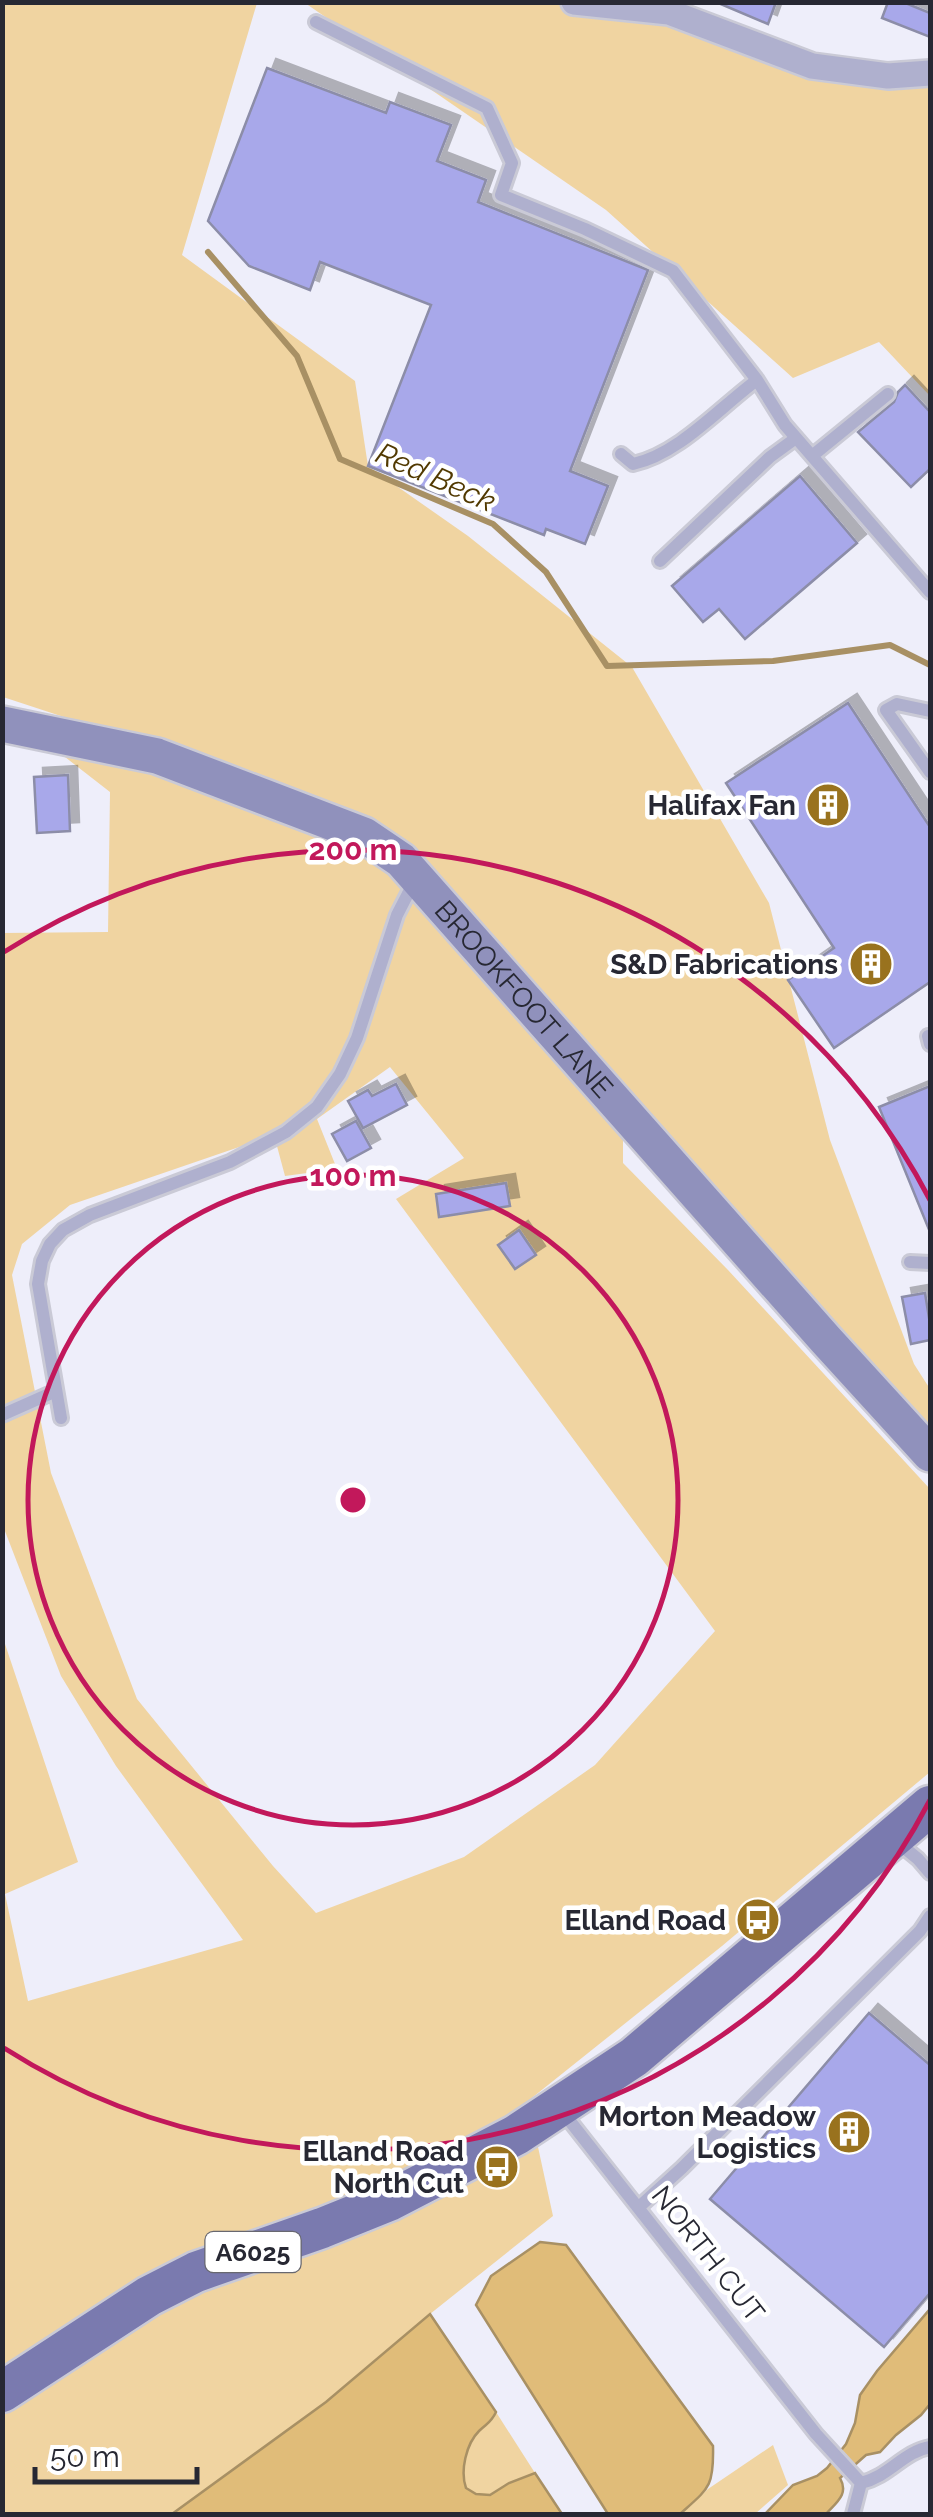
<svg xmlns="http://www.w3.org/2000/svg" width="933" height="2517" font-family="Raleway,sans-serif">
<defs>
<filter id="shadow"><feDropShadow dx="9" dy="-9" stdDeviation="0" flood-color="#0004"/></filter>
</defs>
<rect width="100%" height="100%" fill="#eeeefa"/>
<path fill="#f0d4a1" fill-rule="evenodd" d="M 3,3 L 257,3 L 182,255 L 355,381 L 368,466 L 468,536 L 632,667 L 769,903 L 830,1140 L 914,1364 L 930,1389 L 930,1435 L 538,990 L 301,795 L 3,697 Z
M 305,3 L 606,3 L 930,83 L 930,396 L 879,342 L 793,378 L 606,210 Z
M 56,750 L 185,775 L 382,864 L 447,934 L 623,1138 L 623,1163 L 728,1270 L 930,1489 L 930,1772 L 722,1946 L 528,2101 L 553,2216 L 430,2314 L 326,2402 L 174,2514 L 3,2514 L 2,1635 L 78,1862 L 5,1894 L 28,2001 L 243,1940 L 116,1766 L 61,1676 L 3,1526 L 3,933 L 108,932 L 110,792 ZM 390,1067 L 464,1158 L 396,1199 L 715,1631 L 595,1765 L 464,1857 L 316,1913 L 273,1866 L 137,1699 L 51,1473 L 12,1275 L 22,1244 L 70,1205 L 274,1135 L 285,1176 L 337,1169 L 317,1119 Z
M 496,2412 L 535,2473 L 509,2483 L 490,2495 L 476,2494 L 466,2489 C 459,2471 465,2445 479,2431 C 487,2423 491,2423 496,2412 Z
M 773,2445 L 788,2485 L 755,2514 L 680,2514 L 708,2489 Z"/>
<path fill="#e0bc79" stroke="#a89064" stroke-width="2.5" d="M 540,2242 L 566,2245 L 713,2446 C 714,2487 709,2488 680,2514 L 608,2514 L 476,2305 L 491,2276 Z
M 930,2309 L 930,2404 L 921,2415 L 896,2435 L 880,2452 L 866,2455 L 840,2478 C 849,2494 837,2502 826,2514 L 765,2514 L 793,2485 L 817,2476 L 827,2468 L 846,2444 L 855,2423 L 860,2395 L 877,2371 Z
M 430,2314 L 496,2412 C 491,2423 487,2423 479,2431 C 466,2444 460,2471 466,2488 L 476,2494 L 490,2495 L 509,2483 L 535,2473 L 562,2514 L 172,2514 L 326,2402 Z"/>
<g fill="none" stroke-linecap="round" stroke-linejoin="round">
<path stroke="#a89064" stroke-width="6" d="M 208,252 L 297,356 L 340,459 L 493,524 L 546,572 L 607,666 L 773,661 L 890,645 L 930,665"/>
</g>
<path fill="#a8a8ea" stroke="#8c8da8" stroke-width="2.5" filter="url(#shadow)" d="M 716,2 L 776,2 L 768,24 Z
M 888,2 L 903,2 L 930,13 L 930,37 L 882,18 Z
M 267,68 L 386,113 L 390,102 L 451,125 L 437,161 L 486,180 L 478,202 L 648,270 L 570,471 L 608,486 L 585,544 L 546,529 L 544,535 L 368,466 L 431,305 L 320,262 L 310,290 L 249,266 L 208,221 Z
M 905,385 L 930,412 L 930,469 L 911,487 L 858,432 L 894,402 L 898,392 Z
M 800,476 L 857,543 L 745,639 L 719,609 L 703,622 L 672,586 Z
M 848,703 L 930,827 L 930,982 L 834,1048 L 788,980 L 834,948 L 726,783 Z
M 68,775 L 70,831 L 37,833 L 34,777 Z
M 396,1084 L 407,1105 L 363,1128 L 348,1101 L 368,1090 L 372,1096 Z
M 930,1086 L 930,1232 L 879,1107 Z
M 356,1121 L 371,1148 L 347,1161 L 332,1134 Z
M 506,1183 L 510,1206 L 439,1217 L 436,1194 Z
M 519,1230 L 536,1255 L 515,1269 L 498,1245 Z
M 925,1293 L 930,1324 L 930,1340 L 911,1344 L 902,1297 Z
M 869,2013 L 930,2065 L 930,2293 L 884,2347 L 710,2199 Z"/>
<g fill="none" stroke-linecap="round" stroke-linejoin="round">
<defs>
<path id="lane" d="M 316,22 L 487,108 L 512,163 L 501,195 L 585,229 L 673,271 L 757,380 L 785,425 L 930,592
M 621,454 L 633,464 C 679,454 719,408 757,380
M 812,456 L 888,394
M 660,561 L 770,457 L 796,438
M 930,711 L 897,704 L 886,710 L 930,772
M 928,1036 L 930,1044
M 910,1262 L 930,1263
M 2,1415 L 56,1391
M 61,1418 L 38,1284 L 42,1261 L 50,1244 L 63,1230 L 90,1215 L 230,1162 L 286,1132 L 317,1107 L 340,1074 L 357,1038 L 397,915 L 415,880
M 896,1841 L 918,1859 L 930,1873
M 562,2111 L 816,2434 L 861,2483
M 639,2207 L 682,2168 L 920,1931 L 930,1916
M 861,2483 C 890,2476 903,2452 930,2447
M 853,2514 L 861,2483"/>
<path id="street" d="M 574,2 L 669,12 L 812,66 L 888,76 L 930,73"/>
<g id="secondary">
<path id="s1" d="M 2,724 L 157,756 L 364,835 L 401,860 L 826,1340 L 930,1454"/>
</g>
<path id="primary" d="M 2,2392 L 149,2296 L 196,2272 L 322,2228 L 389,2201 L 516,2135 L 634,2057 L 930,1806"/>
</defs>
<use href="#lane" stroke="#cacad6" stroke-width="18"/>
<use href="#street" stroke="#cacad6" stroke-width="30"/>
<use href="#secondary" stroke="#cacad6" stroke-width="40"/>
<use href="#primary" stroke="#cacad6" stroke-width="45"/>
<use href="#lane" stroke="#afb0ce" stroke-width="12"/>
<use href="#street" stroke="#afb0ce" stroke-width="25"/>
<use href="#secondary" stroke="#9091bc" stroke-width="35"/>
<use href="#primary" stroke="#7a7aaf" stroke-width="40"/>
</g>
<g fill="none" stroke="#c2185b" stroke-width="5">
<circle cx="353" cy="1500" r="325"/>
<path d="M930 1800A650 650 0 0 1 4 2048M4 952A650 650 0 0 1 930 1200"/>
</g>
<defs>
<symbol id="building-disc" viewBox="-11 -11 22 22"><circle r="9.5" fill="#99721e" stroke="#fff"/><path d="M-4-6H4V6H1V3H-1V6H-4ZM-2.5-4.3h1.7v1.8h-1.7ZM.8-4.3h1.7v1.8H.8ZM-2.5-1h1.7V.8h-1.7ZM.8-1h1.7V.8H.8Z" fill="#fff"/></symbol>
<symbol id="bus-disc" viewBox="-11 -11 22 22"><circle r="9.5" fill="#99721e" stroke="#fff"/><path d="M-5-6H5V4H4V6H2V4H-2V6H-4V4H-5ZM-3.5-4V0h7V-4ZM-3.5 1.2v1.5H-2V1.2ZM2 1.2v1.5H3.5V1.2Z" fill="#fff"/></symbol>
</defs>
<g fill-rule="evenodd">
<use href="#building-disc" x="803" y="780" width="50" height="50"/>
<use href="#building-disc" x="846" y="939" width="50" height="50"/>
<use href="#bus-disc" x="733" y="1895" width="50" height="50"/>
<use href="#building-disc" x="824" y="2107" width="50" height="50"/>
<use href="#bus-disc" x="472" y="2142" width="50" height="50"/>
</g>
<g text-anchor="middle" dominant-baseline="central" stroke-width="9" stroke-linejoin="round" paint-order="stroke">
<rect fill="#fff" stroke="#686870" stroke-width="2.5" x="205.5" y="2232" width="95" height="40" rx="8"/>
<g font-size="25" font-weight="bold" fill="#272833">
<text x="253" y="2252">A6025</text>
</g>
<g font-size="28" font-weight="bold" fill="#272833" stroke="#fff" text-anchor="end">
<text x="796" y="805">Halifax Fan</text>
<text x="838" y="964">S&amp;D Fabrications</text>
<text x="726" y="1920">Elland Road</text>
<text x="816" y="2116">Morton Meadow<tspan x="816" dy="32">Logistics</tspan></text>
<text x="464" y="2151">Elland Road<tspan x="464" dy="32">North Cut</tspan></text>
</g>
<g font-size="28" fill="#272833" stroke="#fff">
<text stroke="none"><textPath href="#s1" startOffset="610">BROOKFOOT LANE</textPath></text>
<text transform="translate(708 2254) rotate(52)">NORTH CUT</text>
</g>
<g font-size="30" font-style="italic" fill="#513901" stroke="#fff">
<text transform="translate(436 477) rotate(24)">Red Beck</text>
</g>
</g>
<circle cx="353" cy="1500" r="15" fill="#c2185b" stroke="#fff" stroke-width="5"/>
<g font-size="30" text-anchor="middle" font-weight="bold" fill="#c2185b" stroke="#fff" stroke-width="9" stroke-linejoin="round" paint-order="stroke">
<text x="353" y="860">200 m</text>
<text x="353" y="1186">100 m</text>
</g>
<rect width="933" height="2517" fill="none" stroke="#272833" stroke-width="10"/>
<path d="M35 2467v15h162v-15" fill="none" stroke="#272833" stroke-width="5"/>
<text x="50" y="2467" font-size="30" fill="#272833" stroke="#ffffff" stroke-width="8" paint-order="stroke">50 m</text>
</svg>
